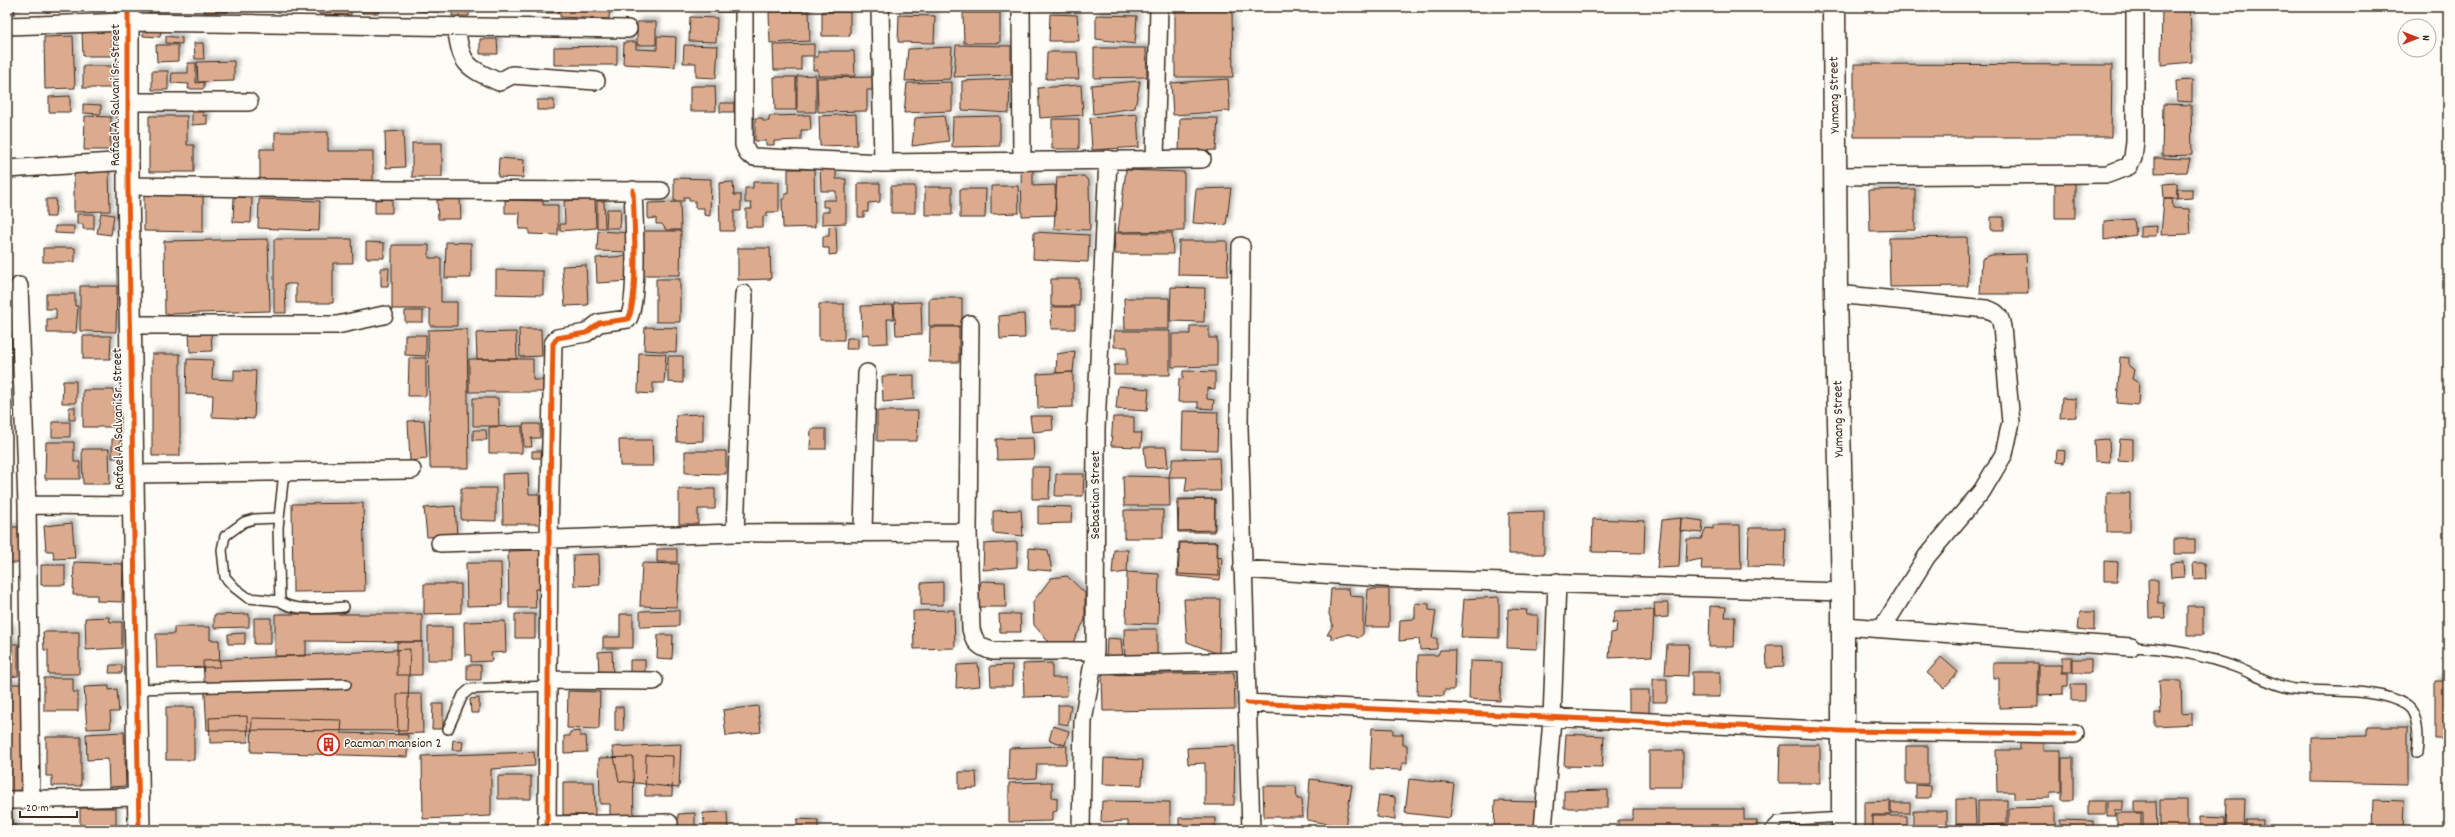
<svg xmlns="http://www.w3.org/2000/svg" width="2455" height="837" font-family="Dekko,sans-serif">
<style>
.building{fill:#dcab8e;stroke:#3b2a1e;filter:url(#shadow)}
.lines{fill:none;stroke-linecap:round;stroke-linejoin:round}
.service-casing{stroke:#3b2a1e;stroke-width:12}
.minor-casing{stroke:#3b2a1e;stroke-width:20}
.tertiary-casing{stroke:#3b2a1e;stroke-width:24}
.secondary-casing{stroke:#3b2a1e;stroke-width:25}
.service{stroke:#fdfcf7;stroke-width:9}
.minor{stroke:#fdfcf7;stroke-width:17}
.tertiary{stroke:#fdfcf7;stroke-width:21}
.secondary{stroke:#fdfcf7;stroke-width:22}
.cycleway-casing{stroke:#fdfcf7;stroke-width:8}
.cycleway{stroke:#e8590c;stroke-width:5}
.labels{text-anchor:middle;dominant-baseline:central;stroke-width:3;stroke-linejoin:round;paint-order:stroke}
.street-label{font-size:14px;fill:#3b2a1e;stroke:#fdfcf7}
.poi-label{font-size:14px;fill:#3b2a1e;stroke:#fdfcf7;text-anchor:start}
</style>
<defs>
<filter id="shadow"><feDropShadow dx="3.5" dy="-3.5" stdDeviation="2" flood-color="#0004"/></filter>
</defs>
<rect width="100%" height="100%" fill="#fdfcf7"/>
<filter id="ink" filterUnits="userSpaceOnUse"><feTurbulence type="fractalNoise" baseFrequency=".025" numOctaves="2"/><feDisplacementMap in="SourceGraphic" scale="8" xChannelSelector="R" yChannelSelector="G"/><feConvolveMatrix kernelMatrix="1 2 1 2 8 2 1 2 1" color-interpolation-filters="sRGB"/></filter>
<g filter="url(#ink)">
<path class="building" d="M7,7h7l1,7h-8z
M46,7h15v4l-15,1z
M80,7h30v4h-30z
M204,7h44h-20v5h-24z
M319,7h32v8l-32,-1z
M362,7h17v6h-17z
M417,7h23l-1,5 -22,-1z
M452,7h17v9h-17z
M502,7h21v3h-20z
M536,7h23v6h-23z
M560,7h50l-1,12 -49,-2z
M717,7h15v5h-15z
M770,7h26v2h-26z
M897,7h59v2z
M963,7h49v4l-49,-1z
M1038,7h42v3h-42z
M1092,7h44v2l-44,-1z
M1189,7h24v3h-24z
M2162,7h28l2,55 -31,3z
M1232,10l1,67h-58v-66z
M809,11l1,30 -40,2 -1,-31z
M822,12h28v24h-28z
M963,13h37v30h-36z
M1050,14l27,1 2,26h-30z
M899,15l36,1 -1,27 -36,-1z
M1096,15l41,1 -2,28 -39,-5z
M690,17l27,1 -1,24 -27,-1z
M637,22h19v23h-19z
M143,28l18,1 -1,8 -17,-1z
M112,31v25h-29l-1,-24z
M73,36l2,52 -30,1 -1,-52z
M166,36l16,2v6l-16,-1z
M657,36l19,1 -1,30 -52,-3 1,-22h12v7l21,1z
M480,39h17l1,15h-18z
M194,43h9l1,16h-9z
M814,44v12h-13v14h-27l-1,-25z
M156,45h22v16l-21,1z
M684,45l34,1 -2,32 -20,-1v-14h-13z
M956,45l55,1v29l-57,2z
M617,46v19h-63v-18z
M952,47l-2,32 -45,2 3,-32z
M1094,48h52l1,29 -53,1z
M818,51h36l1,25h-37v-6h-5v-13h5z
M1047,52h30l2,27h-33z
M234,61v20l-36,1 -1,-20z
M188,63h8v20l8,-1v7h-16l1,-5 -18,-1 1,-10h16z
M1854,64l258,1 -1,72h-257z
M83,66h29v22h-29z
M152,71h16v19h-16z
M816,75v37h-19v-36z
M774,77h22v33h-21z
M874,77v13h-7v21l-49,1 -1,-34z
M1010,79l-1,34 -47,-3v-29z
M1228,79l2,32 -57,4 -2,-32z
M2192,80v22l-15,-1 -1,-20z
M1140,81l-5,27 -42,6 -2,-29z
M952,82v29l-48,2 3,-30z
M1081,85l2,30 -43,3 -2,-30z
M690,86h25l1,25h-26z
M70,96v16h-21v-15z
M537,100h17v10h-17z
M720,103h14v9h-14z
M83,104l18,1v9l-18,-1z
M2163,104l28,1 1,50 -30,1z
M192,112h11v4l4,-1v9l-15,1z
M856,114l1,31 -37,1 -1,-30z
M1137,114l2,33 -47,3 -2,-32z
M810,115l1,15h-10v10l-27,1v4h-8v-4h-11v-23h7l1,3h6v-5z
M85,116l26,1 -1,33h-26z
M149,116h38v29h7v27h-45z
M944,116l5,25 -37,5 3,-28z
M1000,116v30l-48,1 1,-30z
M1180,118h38l-2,32 -37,2z
M1052,119h27v30h-27z
M403,131l2,36 -19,1 -1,-36z
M275,132h53v19h45v33h-113v-35h15z
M412,143h30v34h-30z
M499,158l25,2 -1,18 -25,-1z
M2155,158l35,1 -3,13 -32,1z
M820,166h16v13h10v44l-24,1v-12h7v-5h-6v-7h13v-9h-15z
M788,169h26l1,58 -32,1 -1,-29h3v-5h3z
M109,170l1,41 -36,1v-41z
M1021,170h12v16l22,-1 1,30 -34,1z
M1126,170l58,2v59l-66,1z
M1084,176l5,6 1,48 -36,-1 3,-52z
M674,178l37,1 -1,37 -6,-1v-7h-9v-7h-6v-4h-5v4h-10z
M2055,181h20v37h-20z
M733,182l1,13h7v16h-7v20h-14l-1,-48z
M753,182h26v30h-12v4h-4v11h-17v-18h6l-1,-6h-6v-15h8z
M858,183h22v19l-12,1v9h-4v5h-6z
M2177,183v16h-13l-1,-15z
M891,186h24v27h-24z
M991,186h27l1,27 -28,1z
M925,187h27v28h-27z
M1231,188l-5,37 -33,-2 3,-34z
M960,189h26l-1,29h-25z
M1915,189v41l-45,1 -1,-41z
M2177,189h15v9l-15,1z
M144,195l59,1v36l-59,-1z
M234,197l18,1 -1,25 -18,-1z
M46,199h10l-1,18h-9z
M259,199l61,2 -1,30 -61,-3z
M392,199v14h-17v-13z
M460,199l1,20h-23l-1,-19z
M595,199l1,29 -36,3v-7h5l-1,-23z
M2164,199h8l1,9 16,1 2,25 -30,1z
M505,200l38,1v4h15v30l-29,-1v-5h-10l1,-16h-15z
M597,201h7l1,27h-8z
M680,202l1,28h-15l-4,-6h-6v-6l-8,1v-16z
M607,209h14l-1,19h-14z
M101,213l13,2 -3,20 -14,-2z
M77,214h17v15h-11v-5h-6z
M1991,217h13v13h-13z
M2134,219l2,16 -32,5v-19z
M55,226h19v8l-19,-1z
M836,226l1,28 -8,1v-7h-6v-12h6v-9z
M2157,226l-1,10h-16v-9z
M598,231l33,2 -1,19 -33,-1z
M640,231h41l-1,44h-40z
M1034,232l55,3 -1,27 -55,-3z
M1114,233h58l1,21h-58z
M1967,237l1,49 -78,1 -1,-49z
M268,239l2,72 -105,3 -1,-73z
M274,239h78l1,24h-20v40h-37v-19h-11l1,29h-12z
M1179,241h48l1,35 -50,-1z
M366,242l18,1v15h-18z
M446,242l25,1v35h-26z
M392,245h37v13h12v44h16v24h-27v-17h-38z
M43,248h32v14h-32z
M738,248h32l1,31 -33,1z
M2026,254l2,40h-48l2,-35 9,-4z
M628,256l2,25 -33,2 -1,-25z
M586,265l2,40 -23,1 -3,-40z
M381,268h8l-1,18h-7z
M496,270l47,1v24l-47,-1z
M656,279h24v43h-24z
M1051,279h28v27h-28z
M80,286h37l-1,46 -36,-1z
M1171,287l34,1 -1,34 -34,-1z
M46,294h29v12h3l-2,27h-29v-14h9v-10h-10z
M8,295l1,38h-2v-38z
M929,298h33v28h-33z
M1124,298h45v31h-44z
M921,302l1,32 -26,1 -2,-32z
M819,304h25v36h-25z
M893,305l1,14h-7l1,24 -19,1v-10l-7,1 -1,-29z
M1052,307h23v22h-24z
M405,311h18v11h-18z
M1024,314l1,24 -25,1 -1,-23z
M1190,326h19v12h8v28l-45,1v-33h18z
M645,327l32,1 -1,24 -32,-2z
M930,327h29v35h-30z
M467,329l2,139h-39l-2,-138z
M519,329h22l1,27 -22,1z
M1114,331h56v44h-56v-10h13v-18h-13z
M516,332l1,27h-40l-1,-26z
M189,333h22l1,18 -22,1z
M405,335h21v21l-21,-1z
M83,336h28l-1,23h-27z
M847,338h11v11h-12z
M1075,351l-2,21 -17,1 1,-19z
M639,353l27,1 -2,29h-11v11l-15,-1z
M152,354h28v102h-28z
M668,356h15v27l-15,-1z
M2120,357l9,1v8l5,4 -2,9 7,4 -1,22 -21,-2z
M409,358h17v38h-18z
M187,359l26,1 -1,19 22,1v-10l22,1 -2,48 -42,-2 1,-22 -27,-1z
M469,359h64v21h12v12h-76z
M1183,371l32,1v17l-8,-1v11l7,1 -1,9 -15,-1v-6h-20l1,-23h4z
M1073,372v35l-35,1 -1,-34z
M914,375v24l-31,3 -1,-26z
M63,381h13v22h-14z
M1118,386l31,3 -2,22 -31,-2z
M83,390h31v37h-31z
M473,398h25l1,28h-26z
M2062,398l14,1v18l-16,1z
M69,407h6v13h-6z
M877,411h41l-1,30h-40z
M1183,411l35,1 -1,38 -35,-1z
M703,414v27l-26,1 -1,-27z
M1030,416h22l1,14 -21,2z
M1113,417h21v16h8l-1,14 -30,-1z
M424,420l3,39 -17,2 -2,-40z
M52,422h18v15h-18z
M523,424h17v14h-9l1,9h-8z
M522,426v27h-33v-26z
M811,429h15v20h-16z
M473,430h13l1,10h-14z
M1033,438l1,21 -37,1 -1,-21z
M112,439h11v19h-11z
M2109,439l1,23 -15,-1 -1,-21z
M2120,439l13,1v22l-15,-1z
M619,440h33l1,26h-33z
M46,442h28v20h6v17h-35z
M1144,447h22l2,20 -22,1z
M82,449h27l1,35h-27z
M2057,450l8,1 -1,12 -8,-1z
M532,451h10v7h-10z
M685,451h41v23l-41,-1z
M1219,458l2,33h-36l2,-14h-18l4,-18z
M1032,467h18l-1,32h-17z
M528,473l1,21h10l1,30h-37l-1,-50z
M1056,474h28l-1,22h-28z
M1123,476l46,1 1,29h-46z
M461,488h35v33l-35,-1z
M679,489h36v20h-17v15h-19z
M2107,493h23v39h-23z
M1177,499h38l-1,33h-36z
M1215,499v31l-37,1 1,-31z
M363,503l2,88 -72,1 -1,-88z
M455,506l2,29 -30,2 -3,-29z
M1038,506l34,1 -1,16 -33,1z
M1021,510l2,26 -30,-3v-22z
M1124,510h39v28h-39z
M1544,511v43h-35v-42z
M1681,518l-2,49 -22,1 5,-48z
M1681,518l22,3 -1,12 -22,-2z
M1593,519l52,2 -1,32 -52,-1z
M72,523l3,35 -21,1 -1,-8h-7l-2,-25z
M1713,525h27l1,44h-40l1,-10 -16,3 1,-23h14l5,-11 7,1z
M7,527h11l1,36h-12z
M1749,528h36l-1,39 -36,-1z
M2174,539h21v15h-21z
M1017,542v25l-34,3 1,-26z
M1179,542h39l-1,15 5,1 -2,22 -43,-4z
M1217,542l2,34 -41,-2 2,-31z
M1029,548l19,2 4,21 -24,-2z
M657,549h20v13h-20z
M541,550l1,39h-7l1,19h-27l-1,-57z
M1114,550h14l-1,22 -15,2z
M599,554l1,31 -26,1 -1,-31z
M2104,561l14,1 -1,19h-13z
M74,562l49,2 -1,38 -25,-1v-6h-24z
M2183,562l1,15 -13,1 -1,-15z
M466,563h35l1,42 -35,1z
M642,563l37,1 -2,43 -37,-1z
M2193,563h12l1,16 -12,1z
M41,565h24v20h-24z
M1127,572l32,2 -1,50 -32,-1z
M1067,576l18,17v27l-12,22 -22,3 -17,-20 -1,-23 18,-24z
M2148,580h10v23h6l1,15h-16z
M981,581l24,1 1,25h-30z
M943,582v23h-22v-22z
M424,584h37v29l-37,1z
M1331,589h18l1,7 13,1v37l-5,4 -9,-4 -18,5v-4h-4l6,-10 -4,-11z
M1368,589h21v38h-24z
M1499,597v41l-38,-1 3,-38z
M1184,599h36l-1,55 -32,-12z
M1415,603l14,1v6l7,1 -4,27h5v11l-17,1 -1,-11 -20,2 1,-21 15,-1z
M1654,603h14v14l-13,1z
M1710,606l16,1 -1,10h10l-1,30h-25z
M2187,606h16v29h-16z
M1508,609l19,1 -1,5h12l-1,34 -30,-1z
M679,610v16l-39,1v-16z
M954,610l1,38 -41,1 -1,-38z
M1654,610l-2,46 -43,2 2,-25 5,-1 1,-10 -5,2 3,-13z
M2080,612h14v19l-16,-2z
M249,614v13l-35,1v-13z
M275,614h147v28l-116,-1v15h-31z
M515,614h20v24h-20z
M620,614h13v34h-30v-11h17z
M999,614h21l1,18h-21z
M109,617l1,5h12v26l-36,2 -1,-32z
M254,618h17v26h-17z
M505,621l1,31 -15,1 1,8 -21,1v-7h-6l-1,-33z
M174,627h36v13h9l1,27 -63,1 -1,-34h18z
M428,627h24v33h-24z
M7,628h4v16h7v32l-11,1z
M1124,629h33v31h-32z
M43,632h36v42h-31v-24h-4z
M245,633v11h-17v-10z
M658,635h15l-1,24 -15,-1z
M1107,638l14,1 2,18 -17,1z
M397,642h25v33h-25z
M1667,644h22l-1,32 -23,-1z
M1766,645h17l1,22 -17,1z
M410,649l-3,82 -200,-1 -4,-69z
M1440,650h15l-1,40h-10v6l-27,-1 1,-40h20z
M612,651l1,22 -14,1 -1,-22z
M1941,657l17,15 -14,16 -17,-15z
M2062,657h10v15h-10z
M2073,659h18v14h-18z
M630,660h15v13l-15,-1z
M1470,661l31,1 -1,39 -31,-2z
M1052,663v15h14l1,18 -43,1 -1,-33z
M1993,663h45v44l-39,1v-30h-6z
M978,664l2,22 -24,2 1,-23z
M110,665h12v8h-13z
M467,665h14v15h-14z
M1012,665v21h-21l-1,-20z
M2039,665h22v8h7v13h-5v8l-24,1z
M1692,672h28v25h-28z
M1234,673l1,36 -132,2 -1,-36z
M44,678h29v14h5v19h-34z
M1653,679h14v23h-14z
M2159,681h22l1,33 10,-1v11l-37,2v-13h6z
M2435,681h13v58h-13z
M7,684h14l2,107h-16z
M2071,684h14v17h-14z
M109,686v4l8,-1 2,23h-9l1,16 -24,1 -3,-42z
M1629,690h20v29h-20z
M568,691l32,1 -1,37 -32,-1z
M397,694h25l1,39 -25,1z
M479,698v15h-8l-1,-14z
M433,704h10v25h-11z
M1058,705h13l-3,20 -10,-2z
M758,706l3,26 -35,4 -3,-26z
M166,707h28v53h-28z
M615,707h8l1,24h-9z
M247,716l1,26 -38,1 -1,-25z
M252,718l90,2 -1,13 67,2 -1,22 -156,-5z
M1053,726l16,5 -4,14 -16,-5z
M2367,727h41v57l-97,-2v-45l56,-1z
M1372,728l21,1v5h10v11h4v18h-5v7l-32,-1z
M580,731v5h6l1,16 -23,1v-17h6v-4z
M124,732l2,54 -17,1 -1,-28 -21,1 -1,-26z
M1566,734l38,2 -2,31 -38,-1z
M46,737h35v49h-29v-10h-6z
M453,740l10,1 -1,9h-10z
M2020,742h23v8h18v42h-11v6l-36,1v-7h-17l-1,-42h24z
M681,744l-2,44 -60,-7 -7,-34z
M1780,745h40v38h-41z
M1067,746l-1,18h-29l-1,14 -28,2 1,-32z
M1235,746l-1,59h-29v-42l-17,1 -1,-16z
M1906,746h22v38h-22z
M1649,751h34v36h-34z
M534,752l1,14 -44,3v47l-68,3 -1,-63z
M646,755l27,1 -1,40h-27z
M633,757l1,66h-24v-19h-10l-1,-46z
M1104,758l39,2 -1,25 -39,-1z
M2062,758h11v42h-11z
M959,772h17l1,16 -18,1z
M498,776h33v23h-33z
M1310,779l42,6 -7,42 -38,-7z
M1409,779l45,5 -4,34 -45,-5z
M563,782h31l1,33h-32z
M1052,782v15l5,1v13l-5,1v9l-43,1v-39z
M1916,785l15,1v12h-15z
M1263,786h33l1,13h5l1,18h-39z
M1608,790v18h-44v-17z
M1379,795l16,2v23l-19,-3z
M1956,799h19l1,25h-20z
M2227,799h18l-1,31h-18z
M1978,800h29v24l-29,1z
M2160,800h27v30h-27z
M2374,800l30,1 -1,29h-30z
M1102,801l68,1v28h-42v-9l-27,1z
M1495,801l43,1 -1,28h-43z
M1890,801v14h-18v14h-8v-27z
M2088,801h17v14h-17z
M2107,801h16v9h-8l1,6h-9z
M2134,801h22l1,26h-14v-15h-9z
M1891,803h19v10h-19z
M2055,807v23h-46v-22z
M80,808h36v22h-36z
M1633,809h111v11h13v10h-139v-10h15z
M1913,811h34v19h-34z
M727,812l1,18h-23l-2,-17z
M7,813h5v12h-5z
M695,813v16h-17v-15z
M2117,813h24v17h-24z
M1873,816h34v14h-34z
M2200,817l25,1v12h-25z
M1179,818h36v12h-36z
M797,819l21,1v10h-21z
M2060,820l33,1v9h-33z
M2246,820h17v10h-17z
M7,825h9v5h-9z
M1956,825h21v5h-21z
M2007,825v5h-28v-4z"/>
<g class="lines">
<defs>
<path id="service" d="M284,472l-6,56 2,73c12,11 48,7 64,6
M278,518l-24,1 -10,3 -19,14 -3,14 3,27 10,11 13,10 32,3
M2131,647c37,1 72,8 107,21 17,7 39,19 57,21 33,4 82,-2 111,16 13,8 13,35 11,48
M135,689l211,-5
M448,729l15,-34 7,-6 79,-3
M1769,830l9,-9 65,-4"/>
<path id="minor" d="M744,7v138l4,9 6,3 129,6 319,-4
M880,7l3,156
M1021,7l1,154
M7,26l121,-4 500,7
M456,27c6,38 8,39 43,55l13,-7 84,6
M128,102h121
M1155,159l4,-152
M7,169l121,-8
M1836,176l272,-2 21,-8 4,-8 2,-17v-134
M128,186l259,4 274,1
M1241,246l-2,181 12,403
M19,286l8,219 4,296
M1836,294l150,15c11,3 14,6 16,18l9,95 -7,32 -22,37 -55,65 -44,71
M970,324l-2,208 3,97c3,13 9,19 22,22h102
M129,325h208l47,-10
M132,474l280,-4
M27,505l105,1
M863,532l4,-159
M735,533l9,-239
M440,543l295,-10 233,-1
M1242,569l157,10 444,13
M1843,626l288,21
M1093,665l152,-4
M549,680l105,1
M1247,703l596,28 232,3
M7,800l131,-3
M547,825l122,-2
M547,830l2,-291 4,-195 4,-6 29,-5 13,-10 29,-4c11,-18 6,-103 5,-129
M1081,830l2,-109 12,-70 1,-222 12,-270
M1543,830l9,-111 5,-137"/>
<path id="tertiary" d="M128,7v179l11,644"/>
<path id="secondary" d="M1834,7l2,287 7,298v238"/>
</defs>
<use href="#service" class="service-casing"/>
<use href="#minor" class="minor-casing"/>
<use href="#tertiary" class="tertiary-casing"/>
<use href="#secondary" class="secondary-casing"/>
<use href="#service" class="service"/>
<use href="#minor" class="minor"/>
<use href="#tertiary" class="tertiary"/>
<use href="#secondary" class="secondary"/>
<defs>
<path id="cycleway" d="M128,7v179l11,644
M1247,703l596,28 232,3
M547,830l2,-291 4,-195 4,-6 29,-5 13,-10 29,-4c11,-18 6,-103 5,-129"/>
</defs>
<use href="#cycleway" class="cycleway-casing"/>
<use href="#cycleway" class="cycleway"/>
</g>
</g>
<defs>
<symbol id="building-ring" viewBox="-11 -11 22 22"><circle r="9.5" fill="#fdfcf7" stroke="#c8321e" stroke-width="1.5"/><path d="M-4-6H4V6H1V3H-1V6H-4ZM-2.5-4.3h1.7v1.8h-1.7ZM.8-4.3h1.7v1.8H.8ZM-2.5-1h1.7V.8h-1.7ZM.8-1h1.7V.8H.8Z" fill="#c8321e"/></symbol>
</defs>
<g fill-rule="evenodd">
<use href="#building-ring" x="316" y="732" width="25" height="25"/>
</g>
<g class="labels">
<g class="street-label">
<text transform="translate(116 95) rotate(-90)">Rafael A. Salvani Sr. Street</text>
<text transform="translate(1835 95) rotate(-91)">Yumang Street</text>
<text transform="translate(119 419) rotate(-91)">Rafael A. Salvani Sr. Street</text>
<text transform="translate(1839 419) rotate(-91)">Yumang Street</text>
<text transform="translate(1096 495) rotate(-90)">Sebastian Street</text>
</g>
<g class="poi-label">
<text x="344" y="744">Pacman mansion 2</text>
</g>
</g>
<rect width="2455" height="837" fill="none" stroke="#fdfcf7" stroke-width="24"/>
<rect x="12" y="12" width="2431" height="813" fill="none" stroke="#3b2a1e" stroke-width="1.5" filter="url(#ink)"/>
<g transform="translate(2417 38) rotate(90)"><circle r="19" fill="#fdfcf7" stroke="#afa8a0"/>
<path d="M0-3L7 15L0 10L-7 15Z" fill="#c8321e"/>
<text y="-6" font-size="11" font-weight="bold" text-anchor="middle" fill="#3b2a1e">N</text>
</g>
<path d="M20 811v6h57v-6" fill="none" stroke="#3b2a1e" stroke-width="2"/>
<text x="26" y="811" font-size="12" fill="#3b2a1e" stroke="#fdfcf7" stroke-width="3" paint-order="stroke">20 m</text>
</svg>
